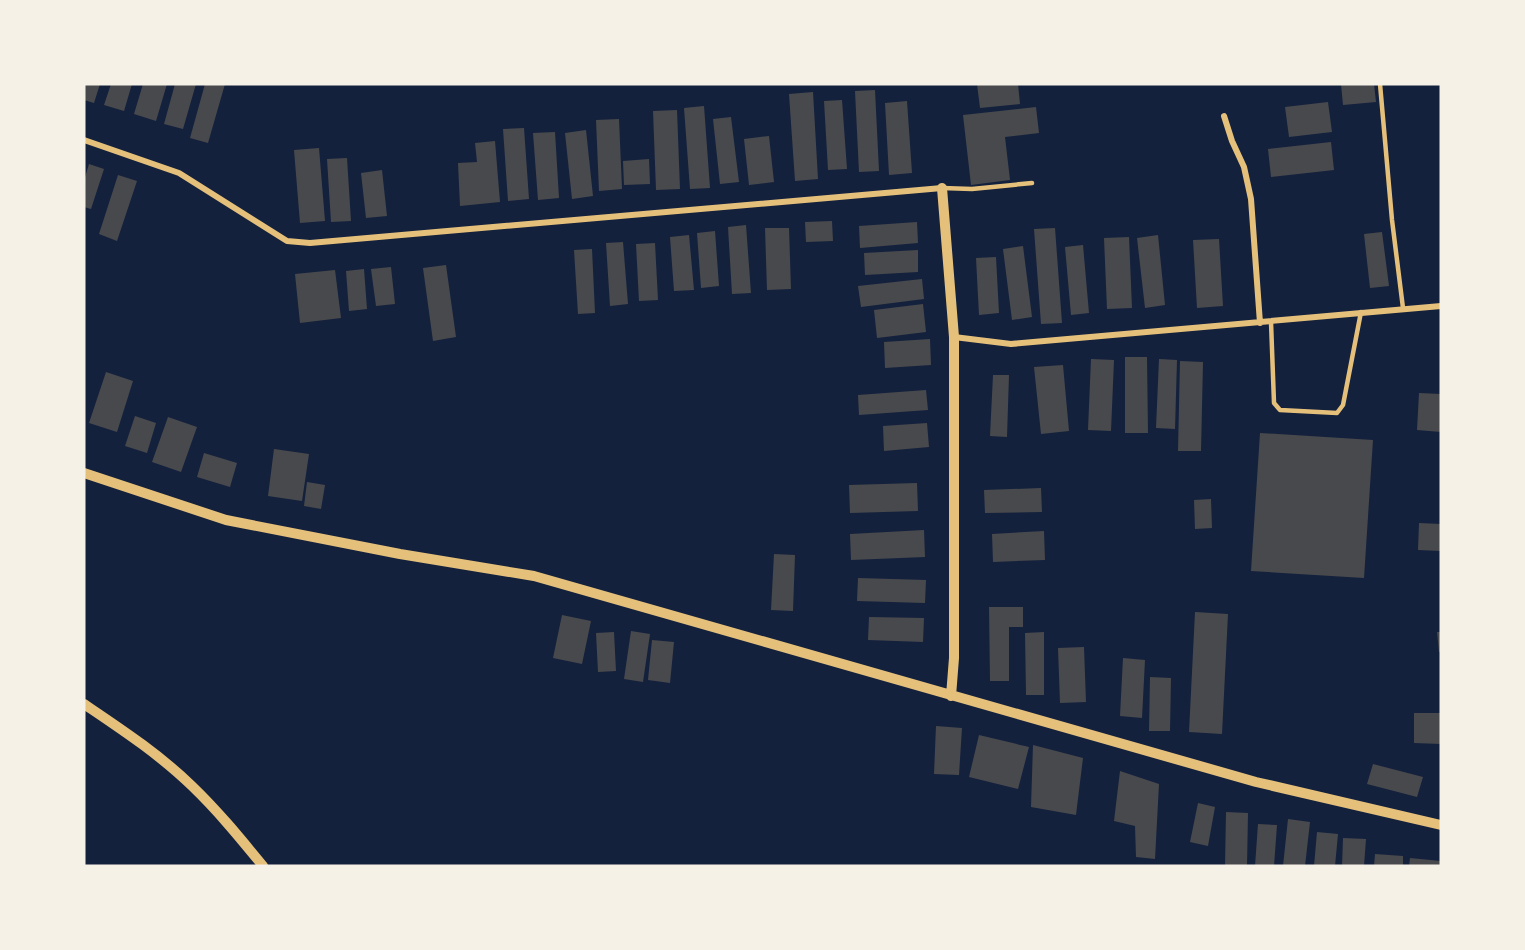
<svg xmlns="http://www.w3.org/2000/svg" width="1525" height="950" font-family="Poppins,sans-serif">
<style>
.building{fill:#48494c}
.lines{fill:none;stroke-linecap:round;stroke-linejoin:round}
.service{stroke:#e5c07b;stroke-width:4.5}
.minor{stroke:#e5c07b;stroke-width:6}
.tertiary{stroke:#e5c07b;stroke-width:10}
</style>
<rect width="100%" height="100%" fill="#14213d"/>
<path class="building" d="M84,84h16l-6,19 -10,-3z
M111,84h21l-8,27 -20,-6z
M143,84h24l-11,37 -22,-7z
M175,84h21l-13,45 -19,-5z
M205,84h20l-17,59 -18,-5z
M977,84h41l2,20 -40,4z
M1341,84h33l2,18 -33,3z
M875,90l4,81 -20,1 -4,-81z
M813,92l5,87 -23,2 -6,-87z
M842,100l5,69 -19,1 -4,-69z
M907,101l5,72 -23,2 -4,-72z
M1328,102l4,30 -43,5 -4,-30z
M704,106l6,82 -20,1 -6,-81z
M1036,107l3,26 -34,4 5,43 -39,5 -8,-70z
M677,110l3,79 -24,1 -3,-79z
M731,117l8,65 -19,2 -7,-65z
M619,119l3,70 -23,2 -3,-71z
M524,128l5,71 -21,2 -5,-72z
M586,130l7,66 -21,3 -7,-66z
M555,132l4,66 -21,2 -5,-67z
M769,136l5,46 -25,3 -5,-46z
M495,141l5,61 -40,4 -2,-43 19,-1 -2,-19z
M1331,142l3,28 -63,7 -3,-28z
M319,148l6,73 -25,2 -6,-73z
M347,158l4,63 -20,1 -4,-63z
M649,159l1,25 -26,1 -1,-24z
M89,164l15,5 -13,40 -7,-2v-26z
M382,170l5,46 -21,2 -5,-45z
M118,175l19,6 -20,60 -18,-7z
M832,221l1,20 -27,1 -1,-20z
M917,222l1,21 -58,5 -1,-22z
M746,225l5,68 -19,1 -4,-67z
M765,228h24l2,61 -24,1z
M1055,228l7,95 -21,1 -7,-95z
M715,231l4,55 -18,2 -4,-55z
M1382,232l7,54 -19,2 -6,-54z
M689,235l5,55 -20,1 -4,-54z
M1158,235l7,70 -20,3 -8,-70z
M1129,237l3,71 -25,1 -3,-71z
M1219,239l4,67 -26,2 -4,-68z
M623,242l5,62 -18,2 -4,-63z
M655,243l3,57 -19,1 -3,-57z
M1083,245l6,68 -18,2 -6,-68z
M1023,246l9,71 -20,3 -9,-71z
M592,249l3,64 -17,1 -4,-64z
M918,250v22l-53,3 -1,-22z
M996,257l3,56 -20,2 -3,-57z
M446,265l10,72 -23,4 -10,-73z
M391,267l4,37 -19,2 -5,-37z
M364,269l3,40 -18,2 -3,-40z
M335,270l6,48 -41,5 -5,-49z
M922,279l2,20 -63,8 -3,-21z
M923,304l3,28 -49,6 -3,-28z
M930,339l1,26 -46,3 -1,-26z
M1125,357h22l1,76h-23z
M1091,359l23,1 -3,71 -23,-1z
M1159,359l18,1 -2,69 -19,-1z
M1180,361l23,1 -2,89h-23z
M1063,365l6,66 -28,3 -7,-67z
M106,372l27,9 -16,51 -28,-9z
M993,375h16l-2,62 -17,-1z
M926,390l2,20 -69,5 -1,-20z
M1419,393l22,1v38l-24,-2z
M135,416l21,7 -9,30 -22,-7z
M168,417l29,10 -16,45 -29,-10z
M927,423l2,24 -45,4 -1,-25z
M1260,433l113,7 -9,138 -113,-7z
M274,449l35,5 -7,47 -34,-5z
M204,453l33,10 -7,24 -33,-10z
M307,482l18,3 -4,24 -17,-3z
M917,483l1,28 -68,2 -1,-28z
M1041,488l1,24 -57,1 -1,-23z
M1211,499l1,29 -17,1 -1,-29z
M1419,523l22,1v27l-23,-1z
M924,530l1,27 -74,3 -1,-26z
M1044,531l1,29 -52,2 -1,-28z
M774,554l21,1 -2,56 -22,-1z
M858,578l68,2 -1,23 -68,-2z
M989,607h34v20h-14v54h-19z
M1195,612l33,2 -6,120 -33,-2z
M562,615l29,6 -9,43 -29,-6z
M869,617l55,1 -1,24 -55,-2z
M631,631l19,3 -7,48 -19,-3z
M614,632l2,39 -18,1 -2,-39z
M1044,632v63h-18l-1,-62z
M1437,632h4v20h-2z
M652,640l22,2 -4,41 -22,-3z
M1084,647l2,55 -26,1 -2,-55z
M1123,658l22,2 -3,58 -22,-2z
M1150,677l21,1 -1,53h-21z
M1414,713h27v31l-27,-1z
M936,726l26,2 -3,47 -25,-1z
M979,735l50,12 -11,42 -49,-12z
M1033,745l50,13 -7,57 -45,-8z
M1373,764l50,13 -6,20 -50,-13z
M1120,771l39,13 -4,75 -19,-2 -1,-31 -21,-5z
M1198,803l17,4 -7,39 -18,-4z
M1226,812l22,1 -1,53h-22z
M1288,819l22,3 -5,44h-22z
M1258,824l19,1 -3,41h-19z
M1317,832l21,2 -3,32h-21z
M1343,838l23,1 -2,27h-22z
M1375,854l28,2v10h-29z
M1410,858l31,3v5h-32z"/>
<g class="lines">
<path class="service" d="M1380,84l12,136 11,88
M942,188l30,1 60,-6
M1271,322l3,81 6,7 57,3 6,-8 18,-93"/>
<path class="minor" d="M1224,116l8,25 12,26 7,32 9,124
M84,140l95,33 108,68 23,2 632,-55
M954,337l57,7 430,-38"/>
<path class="tertiary" d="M942,188l12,149v321l-3,38
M84,473l142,47 174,34 134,22 722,206 185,43
M84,704c37,25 75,50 108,82 26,25 48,52 71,80"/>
</g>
<rect width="1525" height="950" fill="none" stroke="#f6f1e7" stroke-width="171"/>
</svg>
